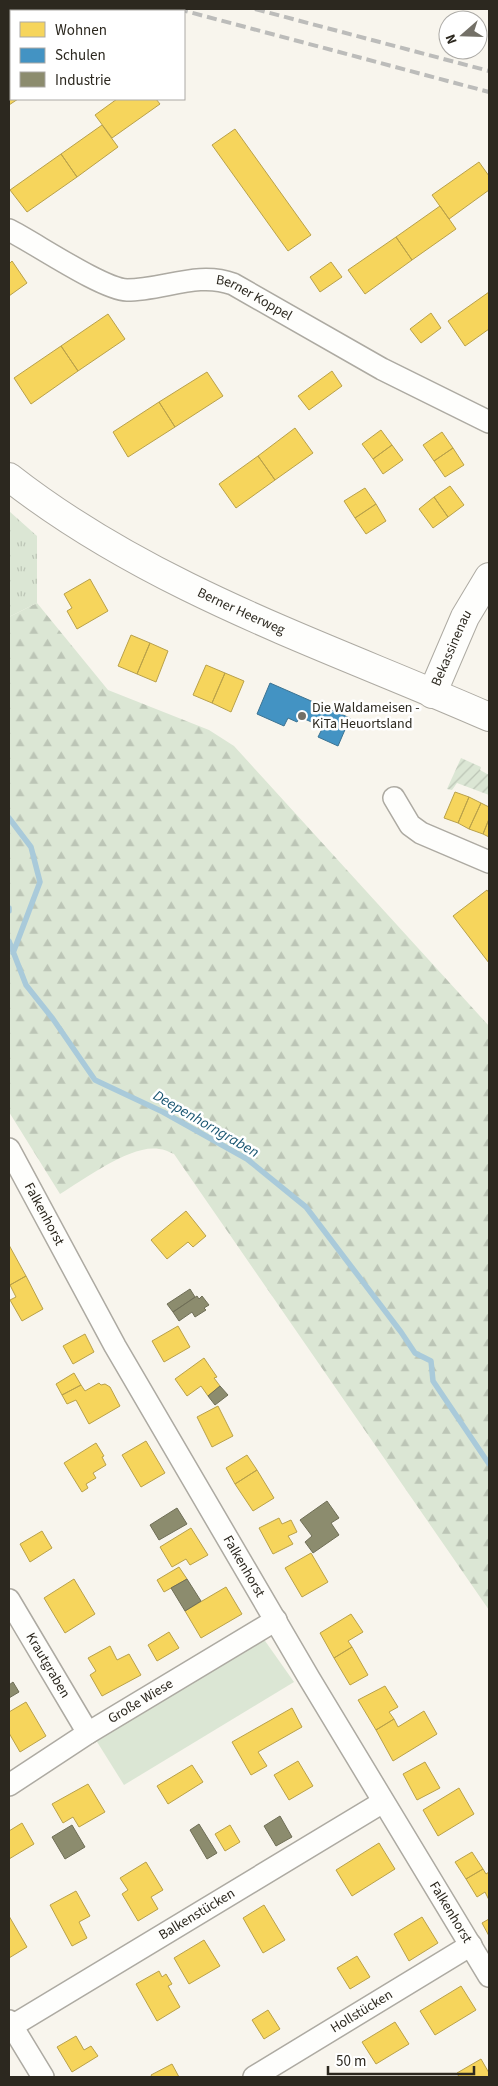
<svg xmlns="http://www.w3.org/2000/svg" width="498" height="2086" font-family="'Source Sans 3',sans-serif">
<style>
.grass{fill:#dbe6d4}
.forest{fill:url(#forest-firs)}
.park{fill:url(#park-tufts)}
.garden{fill:url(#garden-furrows)}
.homes{fill:#f6d55c;stroke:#b9a14a}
.schools{fill:#4393c3;stroke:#3c7392}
.industry{fill:#8c8c6e;stroke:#6f6e56}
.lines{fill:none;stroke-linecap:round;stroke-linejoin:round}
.stream{stroke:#a9cada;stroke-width:5.5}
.minor-casing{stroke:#adaaa2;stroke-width:24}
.tertiary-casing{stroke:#adaaa2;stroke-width:30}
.secondary-casing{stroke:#adaaa2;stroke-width:30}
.minor{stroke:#fefefc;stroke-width:21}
.tertiary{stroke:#fefefc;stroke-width:28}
.secondary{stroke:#fefefc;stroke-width:28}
.rail{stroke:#bcbcba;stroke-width:4;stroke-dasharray:10 5;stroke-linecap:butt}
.poi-dot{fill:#737067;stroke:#fff;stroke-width:2}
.labels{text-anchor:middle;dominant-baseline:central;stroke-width:5;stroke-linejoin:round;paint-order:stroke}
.street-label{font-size:14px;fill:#2c281f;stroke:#fff}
.poi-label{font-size:14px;fill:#2c281f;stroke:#fff;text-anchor:start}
.water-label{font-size:15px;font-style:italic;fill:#175470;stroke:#fff}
</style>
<defs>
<pattern id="forest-firs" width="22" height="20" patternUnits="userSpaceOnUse" patternTransform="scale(1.25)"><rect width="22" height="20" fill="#dbe6d4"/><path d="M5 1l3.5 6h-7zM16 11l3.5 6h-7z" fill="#bcc5b6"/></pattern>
<pattern id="park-tufts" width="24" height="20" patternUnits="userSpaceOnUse" patternTransform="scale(1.25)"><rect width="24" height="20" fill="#dbe6d4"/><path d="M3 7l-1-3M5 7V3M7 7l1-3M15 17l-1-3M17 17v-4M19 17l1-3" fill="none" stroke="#bcc5b6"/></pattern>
<pattern id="garden-furrows" width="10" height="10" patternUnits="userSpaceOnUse" patternTransform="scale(1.25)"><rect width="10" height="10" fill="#dbe6d4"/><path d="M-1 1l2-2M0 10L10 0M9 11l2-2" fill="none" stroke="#bcc5b6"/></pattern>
</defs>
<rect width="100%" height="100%" fill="#f8f5ed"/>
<path class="grass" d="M263,1638l31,44 -170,103 -30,-48z"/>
<path class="forest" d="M37,603l71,87 101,40 25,16 255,280v584l-315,-456c-5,-2 -10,-5 -15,-5 -28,-5 -74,30 -99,45l-51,-82v-495z"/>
<path class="park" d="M9,511l28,25v67l-28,14z"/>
<path class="garden" d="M461,758l20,9 -1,3 9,5v20l-32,-12 -5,7 -5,-1z"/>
<path class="homes" d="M9,75l2,4v20h7l-9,6z
M117,99h39l4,5 -48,34 -17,-23z
M102,125l16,22 -41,30 -16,-23z
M235,129l76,106 -23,16 -76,-106z
M61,154l16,23 -50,35 -17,-22z
M479,162l10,14v14l-40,29 -17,-24z
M440,206l16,23 -44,31 -16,-23z
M396,237l16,23 -47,34 -17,-24z
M12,261l15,22 -18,13v-32z
M331,262l11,15 -22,15 -10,-15z
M489,292v37l-24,17 -17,-25z
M431,313l10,15 -20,15 -11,-14z
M108,314l17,25 -47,32 -17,-25z
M61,346l17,25 -47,33 -17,-26z
M332,371l10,15 -33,24 -11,-14z
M207,372l16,24 -48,31 -16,-25z
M159,402l16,25 -47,30 -15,-25z
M295,428l18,25 -38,27 -17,-24z
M381,430l11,15 -19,14 -11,-15z
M442,432l11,16 -19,13 -11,-16z
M392,445l11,15 -20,14 -10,-15z
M453,448l11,17 -19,12 -11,-16z
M258,456l17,24 -39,28 -17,-24z
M450,486l14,19 -16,12 -14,-20z
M365,488l11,16 -21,14 -11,-17z
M434,497l14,20 -15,11 -14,-19z
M376,504l10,17 -20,13 -11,-16z
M90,579l18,32 -31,18 -10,-18 5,-3 -8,-14z
M131,635l19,8 -13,31 -19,-8z
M150,643l18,8 -12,31 -19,-8z
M206,665l19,8 -13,30 -19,-8z
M225,673l19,8 -13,31 -19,-9z
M455,792l14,5 -11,26 -14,-5z
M469,797l12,6 -12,26 -11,-6z
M481,803l8,4v12l-6,15 -14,-5z
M489,819v18l-6,-3z
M487,890l2,3v70l-36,-47z
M186,1211l20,25 -13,11 -5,-5 -21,17 -16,-19z
M9,1245l17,31 -16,9 -1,-1z
M26,1276l17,33 -21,12 -12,-21 6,-3 -6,-12z
M178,1326l12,21 -26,15 -12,-21z
M85,1334l9,18 -21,12 -10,-18z
M204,1358l13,19 -3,1 6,8 -12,10 -7,-10 -14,10 -12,-17z
M74,1373l7,12 -19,10 -6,-11z
M99,1383l2,2 4,-1 5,3 10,19 -31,18 -13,-24 -9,4 -5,-9 19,-10 4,6z
M218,1406l15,30 -21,11 -15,-30z
M146,1441l19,32 -24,14 -19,-32z
M96,1443l8,13 -2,1 4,8 -13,8 3,5 -10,6 2,4 -6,4 -18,-29z
M247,1455l10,15 -22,14 -9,-16z
M257,1470l17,28 -21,13 -18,-27z
M279,1518l3,6 9,-4 6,12 -9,4 5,8 -20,10 -14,-26z
M191,1528l17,27 -18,10 -4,-6 -14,8 -12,-20z
M42,1531l10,17 -22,14 -10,-18z
M311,1553l17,29 -26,15 -17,-29z
M179,1567l8,12 -23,13 -7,-12z
M74,1579l21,35 -30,19 -21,-35z
M226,1587l16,27 -41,24 -16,-27z
M351,1614l12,18 -15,9 4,6 -18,11 -14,-25z
M169,1632l10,16 -22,13 -9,-16z
M110,1646l7,14 12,-6 12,21 -39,21 -12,-21 6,-4 -8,-13z
M352,1647l16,28 -18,10 -16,-27z
M385,1686l13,21 -9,5 5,7 -18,11 -18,-30z
M26,1702l20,34 -26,16 -11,-19v-21z
M292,1708l10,19 -44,25 9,14 -16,9 -19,-33z
M424,1711l13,23 -44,27 -17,-31 18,-11 4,8z
M298,1761l15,25 -24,14 -15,-25z
M425,1762l15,26 -23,12 -14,-26z
M192,1765l11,17 -35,22 -11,-18z
M88,1784l17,28 -26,15 -6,-10 -10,6 -11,-19z
M459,1788l15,26 -36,22 -15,-26z
M22,1823l12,21 -25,15v-28z
M230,1825l10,17 -15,9 -10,-17z
M379,1843l16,26 -43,27 -16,-26z
M472,1852l11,17 -17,10 -11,-17z
M146,1862l17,28 -12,7 7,12 -20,12 -16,-27 6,-4 -8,-12z
M483,1869l3,5 3,-2v28l-4,-8 -8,5 -11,-18z
M76,1891l14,25 -11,6 8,16 -15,8 -22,-41z
M264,1905l21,35 -22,13 -20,-35z
M9,1916l18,31 -18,11z
M422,1917l16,26 -29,18 -15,-27z
M489,1919v17l-7,-13z
M204,1940l16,26 -31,18 -15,-26z
M357,1956l13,21 -20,12 -13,-21z
M159,1971l3,6 4,-3 6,10 -4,2 12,21 -23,14 -21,-37z
M461,1986l15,24 -41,25 -15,-24z
M268,2010l12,19 -16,10 -12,-19z
M395,2022l14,22 -33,20 -14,-22z
M76,2036l8,14 7,-4 7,10 -26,16 -15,-25z
M481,2059l8,14v4h-30l-2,-4z
M172,2064l7,13h-27l-1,-2z"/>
<path class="schools" d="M270,683l80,35 -12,28 -20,-9 5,-10 -23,-10 -3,5 -9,-4 -4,8 -27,-12z"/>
<path class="industry" d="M190,1289l5,8 -22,15 -6,-8z
M197,1296l2,3 3,-3 7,9 -5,3 2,2 -11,7 -3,-5 -13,9 -6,-9z
M220,1386l8,9 -13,10 -7,-9z
M327,1501l12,17 -8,5 8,12 -26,18 -8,-11 7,-6 -12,-16z
M177,1508l10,16 -28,16 -9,-15z
M187,1579l14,22 -16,10 -14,-23z
M13,1682l6,10 -10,6v-13z
M280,1816l12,21 -16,9 -12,-20z
M199,1824l18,29 -10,6 -17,-29z
M72,1825l13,22 -20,12 -13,-22z"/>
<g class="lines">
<path class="stream" d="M9,818l22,29 9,35 -27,71
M9,908v3
M9,941l17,44 27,34 42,61 68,32 84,47 59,48 95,125 14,21 16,8 2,20 56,83"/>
<defs>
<g id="minor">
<path id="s1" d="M9,230c26,13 93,59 118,60 36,0 71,-19 106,-6l149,85 107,53"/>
<path d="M394,798l16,27 11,8 68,29"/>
<path id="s2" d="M9,1149l106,197 194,332 180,298"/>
<path id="s3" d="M9,1600l79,133"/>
<path id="s4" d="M9,1785l79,-52 188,-113"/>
<path d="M9,2021l34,56"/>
<path id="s5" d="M12,2026l371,-224"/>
<path id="s6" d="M254,2077l217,-132"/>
</g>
<g id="tertiary">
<path id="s7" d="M432,694l33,-77 24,-40"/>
</g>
<g id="secondary">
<path id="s8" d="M9,477c143,112 316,168 480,240"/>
</g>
</defs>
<use href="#minor" class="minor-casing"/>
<use href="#tertiary" class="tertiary-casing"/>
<use href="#secondary" class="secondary-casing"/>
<use href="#minor" class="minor"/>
<use href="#tertiary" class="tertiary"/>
<use href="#secondary" class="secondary"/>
<path class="rail" d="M178,9l311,83
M255,9l234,62"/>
</g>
<circle class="poi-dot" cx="302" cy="716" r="5"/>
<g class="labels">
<g class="street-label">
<text stroke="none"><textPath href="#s1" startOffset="265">Berner Koppel</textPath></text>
<text stroke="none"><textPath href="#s8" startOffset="269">Berner Heerweg</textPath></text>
<text stroke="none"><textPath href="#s7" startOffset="50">Bekassinenau</textPath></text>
<text stroke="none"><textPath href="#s2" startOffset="74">Falkenhorst</textPath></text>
<text stroke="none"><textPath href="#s2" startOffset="479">Falkenhorst</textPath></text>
<text stroke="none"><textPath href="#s3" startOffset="76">Krautgraben</textPath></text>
<text stroke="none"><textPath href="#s4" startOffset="156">Große Wiese</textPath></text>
<text stroke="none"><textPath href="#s2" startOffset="882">Falkenhorst</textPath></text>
<text stroke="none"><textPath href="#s5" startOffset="216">Balkenstücken</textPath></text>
<text stroke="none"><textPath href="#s6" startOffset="126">Hollstücken</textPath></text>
</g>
<g class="poi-label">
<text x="312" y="708">Die Waldameisen -<tspan x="312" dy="16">KiTa Heuortsland</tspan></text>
</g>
<g class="water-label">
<text transform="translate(206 1124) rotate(30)">Deepenhorngraben</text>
</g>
</g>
<rect width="498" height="2086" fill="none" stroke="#2c281f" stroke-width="20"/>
<rect x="10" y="10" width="175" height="90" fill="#ffffff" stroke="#aba9a5"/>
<rect x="20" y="22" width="25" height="15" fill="#f6d55c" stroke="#aba9a5"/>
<text x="55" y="35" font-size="15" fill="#2c281f">Wohnen</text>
<rect x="20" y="48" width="25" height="15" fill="#4393c3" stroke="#aba9a5"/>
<text x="55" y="60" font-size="15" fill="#2c281f">Schulen</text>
<rect x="20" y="72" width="25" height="15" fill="#8c8c6e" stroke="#aba9a5"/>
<text x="55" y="85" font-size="15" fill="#2c281f">Industrie</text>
<g transform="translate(463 35) rotate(250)"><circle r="24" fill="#ffffff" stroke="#aba9a5"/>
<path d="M0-4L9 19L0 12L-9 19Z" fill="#737067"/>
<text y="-8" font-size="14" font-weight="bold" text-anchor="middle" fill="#2c281f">N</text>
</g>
<path d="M328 2066v8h146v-8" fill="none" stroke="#2c281f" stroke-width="2.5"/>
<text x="336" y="2066" font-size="15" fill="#2c281f" stroke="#ffffff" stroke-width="4" paint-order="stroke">50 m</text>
</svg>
